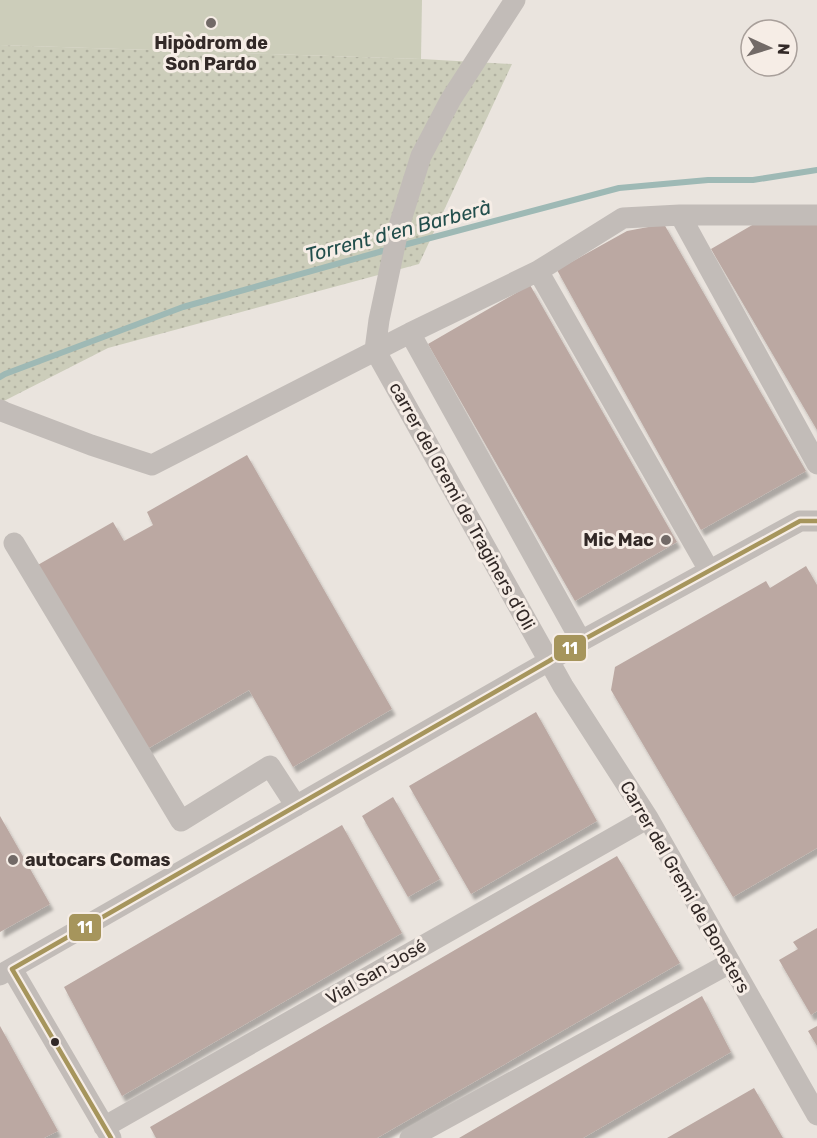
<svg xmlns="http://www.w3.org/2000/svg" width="817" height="1138" font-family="Rubik,sans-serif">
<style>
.grass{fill:url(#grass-dots)}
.pitch{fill:#cccdba}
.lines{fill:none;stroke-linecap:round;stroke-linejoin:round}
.stream{stroke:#9eb9b5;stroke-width:6}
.building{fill:#bba8a2;filter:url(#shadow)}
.minor{stroke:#c2bcb8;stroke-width:21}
.bus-1-casing{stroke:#f6ede6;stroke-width:9}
.bus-1{stroke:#a6955c;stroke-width:4.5}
.poi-dot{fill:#726a67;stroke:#f6ede6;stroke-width:2}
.bus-dot{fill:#322927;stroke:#f6ede6;stroke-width:2}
.labels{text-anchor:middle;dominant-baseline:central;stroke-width:6;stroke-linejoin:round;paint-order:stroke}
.poi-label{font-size:18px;font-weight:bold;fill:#322927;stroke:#f6ede6}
.street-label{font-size:18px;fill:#322927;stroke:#f6ede6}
.water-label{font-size:20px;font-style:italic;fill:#224e4c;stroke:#f6ede6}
.line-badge{stroke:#f6ede6;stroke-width:2}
.badge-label{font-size:16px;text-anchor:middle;font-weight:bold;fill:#fff}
</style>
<defs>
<pattern id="grass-dots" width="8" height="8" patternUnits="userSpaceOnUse" patternTransform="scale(1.5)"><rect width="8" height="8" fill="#cccdba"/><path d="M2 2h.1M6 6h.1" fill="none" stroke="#b0b0a0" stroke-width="1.8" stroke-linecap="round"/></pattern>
<filter id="shadow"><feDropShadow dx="3.5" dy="6" stdDeviation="1.5" flood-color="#0004"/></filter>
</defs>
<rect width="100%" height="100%" fill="#eae4de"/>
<path class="grass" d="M0,45l421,14 91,5 -93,200 -311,84 -108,55z"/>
<path class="pitch" d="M0,0h422l-1,59 -421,-14z"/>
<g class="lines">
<path class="stream" d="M400,246l219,-58 89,-8h45l64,-10
M0,377l5,-3 178,-67 207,-58"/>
</g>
<path class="building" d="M766,217l51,7v206l-106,-181z
M664,224l142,247 -105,59 -144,-260 70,-39z
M530,285l147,257 -102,59 -147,-257z
M247,455l145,254 -99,58 -44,-77 -107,62 -106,-186 77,-44 11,19 29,-16 -6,-13z
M806,566l11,19v263l-84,49 -122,-207 4,-23 151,-86 4,7z
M536,712l61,109 -126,73 -62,-108z
M393,797l47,82 -32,18 -46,-81z
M0,816l50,88 -50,28z
M342,825l60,108 -280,163 -58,-109z
M617,856l63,107 -303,175h-221l-6,-11z
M817,928v83l-6,4 -32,-55 19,-11 -5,-7z
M702,996l29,56 -148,86h-124z
M0,1026l58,105 -14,7h-44z
M817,1026v20l-9,-15z
M754,1088l29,50h-116z"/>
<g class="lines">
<path class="minor" d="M680,215l137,249
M538,271l171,299
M410,333l128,-62 85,-53 57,-3h137
M375,350l188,336 85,132 169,297
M375,350l4,-30 20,-94 22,-70 30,-57 64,-99
M0,410l4,2 87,33 61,20 258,-132 171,308
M14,543l167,278 89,-55 26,40
M12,969l99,169
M0,975l549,-314 32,-20 219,-120h17
M104,1127l544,-309
M410,1138l320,-175"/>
<defs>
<path id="bus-1" d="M111,1138l-99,-169 537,-308 32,-20 219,-120h17"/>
</defs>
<use href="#bus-1" class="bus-1-casing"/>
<use href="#bus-1" class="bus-1"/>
</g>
<g class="poi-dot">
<circle cx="211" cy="23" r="6"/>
<circle cx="666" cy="540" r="6"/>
<circle cx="13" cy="860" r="6"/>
</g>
<circle class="bus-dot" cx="55" cy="1042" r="5"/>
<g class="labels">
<g class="poi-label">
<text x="211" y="43">Hipòdrom de<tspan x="211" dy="21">Son Pardo</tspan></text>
<text x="654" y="540" text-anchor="end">Mic Mac</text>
<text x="25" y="860" text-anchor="start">autocars Comas</text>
</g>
<g class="street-label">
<text transform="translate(462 506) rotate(61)">carrer del Gremi de Traginers d'Oli</text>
<text transform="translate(685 887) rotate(60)">Carrer del Gremi de Boneters</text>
<text transform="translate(376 972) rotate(-30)">Vial San José</text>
</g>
<g class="water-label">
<text transform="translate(398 231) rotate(-15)">Torrent d'en Barberà</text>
</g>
</g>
<g class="line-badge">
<rect x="553" y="634" width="34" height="28" rx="6" fill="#a6955c"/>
<rect x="68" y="913" width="34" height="29" rx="6" fill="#a6955c"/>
</g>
<g class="badge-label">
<text x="570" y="654">11</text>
<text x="85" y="933">11</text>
</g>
<g transform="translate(769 48) rotate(94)"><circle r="28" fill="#f6ede6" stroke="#a89f9a" stroke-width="1.5"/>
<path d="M0-4.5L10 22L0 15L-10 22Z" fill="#726a67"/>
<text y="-9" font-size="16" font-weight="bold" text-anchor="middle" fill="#322927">N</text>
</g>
</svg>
